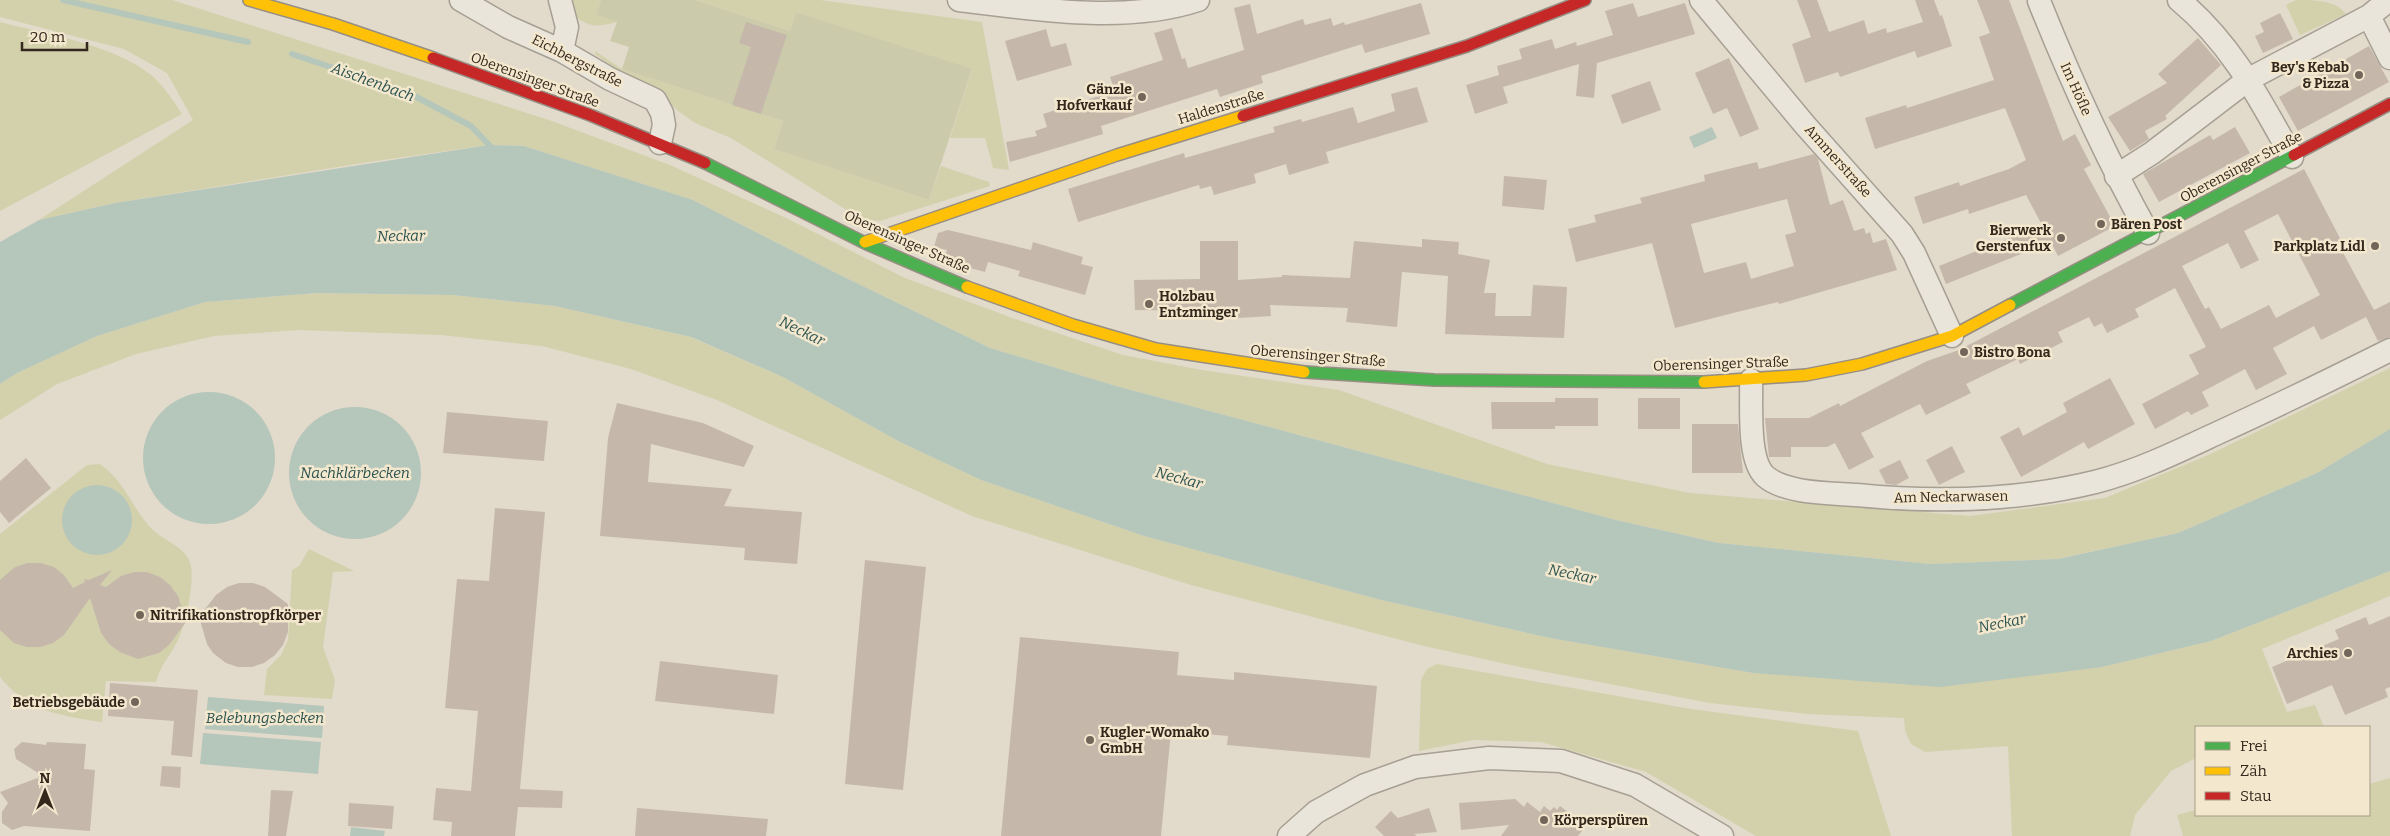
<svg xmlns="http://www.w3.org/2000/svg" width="2390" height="836" font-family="Bitter,serif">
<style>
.green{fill:#d2d1ac}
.cemetery{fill:#cbcbac}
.water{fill:#b5c6bb}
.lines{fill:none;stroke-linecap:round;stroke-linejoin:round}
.stream{stroke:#b5c6bb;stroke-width:6}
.building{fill:#c5b8ab;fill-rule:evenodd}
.street-casing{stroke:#a69f93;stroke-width:25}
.fast-casing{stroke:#968e83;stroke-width:14}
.slow-casing{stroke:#968e83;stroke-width:14}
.jam-casing{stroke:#968e83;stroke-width:14}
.street{stroke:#eae5db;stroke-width:22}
.fast{stroke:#4caf50;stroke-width:11}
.slow{stroke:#ffc107;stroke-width:11}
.jam{stroke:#c62828;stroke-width:11}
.poi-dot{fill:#716659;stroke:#f3e8ce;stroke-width:2}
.labels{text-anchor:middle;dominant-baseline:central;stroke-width:5;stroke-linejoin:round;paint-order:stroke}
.street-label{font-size:14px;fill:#34271c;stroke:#f3e8ce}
.poi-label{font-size:14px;font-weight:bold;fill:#34271c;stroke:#f3e8ce;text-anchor:end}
.water-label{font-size:15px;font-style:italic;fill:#2c5350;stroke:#f3e8ce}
</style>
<rect width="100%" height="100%" fill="#e2daca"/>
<path class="green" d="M0,0h172l377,120 121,45 116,53 119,60 110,41 108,36 79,15 137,20 208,74 143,29 280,23 135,-18 101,-42 184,-88v61l-73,44 -139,60 -121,26 -127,5 -211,-21 -103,-23 -500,-134 -126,-38 -152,-74 -145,-74 -169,-54 -35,-1 -120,17 -254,41 -76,17 154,-100 -26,-47 -43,-24 -124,-32z
M573,0h28l-5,15 21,7c-19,5 -26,6 -41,-5z
M695,0h125l162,22 27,148 -16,-2 -8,-30h-35l22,-68 -176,-58 -6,19z
M2296,0c19,0 40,0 50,14l-46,21 -14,-30z
M0,22c46,12 114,23 151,53 13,11 22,25 31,39l-182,97z
M595,51l27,18 161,52 -9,28 155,51 12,-34 48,16 1,4 -110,35 -19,-2 -130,-81 -36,-15 -18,-13 -24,-23 -39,-19 -19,-14z
M317,293l136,2 102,11 135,31 93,40 117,65 81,38 163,56 237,64 169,38 203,35 349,-6 109,-26 179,-70v25l-128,53 25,63 28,-7 9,22h-128v31l-25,13 -36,44 -5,21h-118l-4,-90 -83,6 -14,-8 -6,-13 -1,-13 -96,-4 -98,-11 -190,-36 -96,-21 -233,-61 -219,-69 -255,-116 -86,-31 -89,-23 -101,-11 -142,-5 -85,6 -78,18 -79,30 -57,36v-36l17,-11 80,-37 108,-34z
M100,464c25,18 30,40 49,62 11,13 33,19 40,34 8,14 -4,68 -12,82 -8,16 -16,22 -21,40l-50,-1 -4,41c-41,-6 -75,-11 -102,-45v-143l87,-69z
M309,549l45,22 -21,1 -10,75 12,33 -3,19 -68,-4 3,-26 14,-14 7,-15 4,-70 7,-4z
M1437,664l254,45 167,22 33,105h-135l-110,-64 -105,-30 -68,-2 -54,11 2,-71 6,-11z
M2390,778v58h-207l-6,-21 19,-5v5h173v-31z"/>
<path class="cemetery" d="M601,0h94l95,31 6,-19 176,57 -43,131 -155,-51 9,-28 -161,-52 7,-22 -19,-6 7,-19 -21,-7z"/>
<path class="water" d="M1712,127l5,11 -23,10 -5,-11z
M489,145l35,1 169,54 145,74 152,74 126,38 500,134 103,23 211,21 128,-5 120,-26 139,-60 73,-44v142l-179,70 -109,26 -162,20 -187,-14 -203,-35 -169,-38 -237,-64 -163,-56 -81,-38 -117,-65 -92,-40 -136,-31 -102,-11 -136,-2 -112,9 -108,34 -80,37 -17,11v-142l39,-22 76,-17z
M143 458a66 66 0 1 1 132 0a66 66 0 1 1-132 0Z
M289 473a66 66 0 1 1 132 0a66 66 0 1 1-132 0Z
M62 520a35 35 0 1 1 70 0a35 35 0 1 1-70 0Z
M208,697l116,9 -2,32 -117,-9z
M203,733l118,9 -3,32 -118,-10z
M351,827l34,4 -1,5h-34z"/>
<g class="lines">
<path class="stream" d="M63,0l185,42
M292,54l119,40 60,32 24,25"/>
</g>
<path class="building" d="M1797,0h20l12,32 35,-12 4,14 18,-6 1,5 36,-11 -8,-22h19l6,16 2,-1 10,31 -35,12 -2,-7 -75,26 -2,-5 -33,11 -13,-39 19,-7z
M1977,0h32l54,141 12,-7 16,31 -7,4 31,57 -57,30 -7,-14 -105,42 -7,-18 103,-41 -16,-30 -57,19 -1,-5 -45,15 -9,-27 45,-15 1,4 19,-7 30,-10 17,-9 -21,-52 -130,41 -10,-31 41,-13 1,3 87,-28 -15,-43 11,-4z
M1421,3l9,31 -65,19 -3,-9 -101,32 2,7 -43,14 -3,-8 -116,37 2,8 -93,28 -4,-20 31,-6 -2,-5 12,-4 -4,-13 72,-23 -5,-14 53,-17 -9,-27 18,-5 10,31 3,-1 3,10 56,-18 -10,-42 16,-4 7,30 46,-15 2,6 26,-7 2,8 11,-4 1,3z
M1633,3l5,14 47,-14 10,31 -98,29 -3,35 -18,-2 3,-32 -76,23 5,16 -33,11 -9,-29 33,-10 -2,-9 25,-7 -3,-10 33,-10 3,10 21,-7 1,4 36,-11 -8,-24z
M2280,13l13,26 -30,14 -8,-17 9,-4 -4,-9z
M746,22l41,13 -26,79 -29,-9 19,-58 -12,-4z
M1046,29l5,18 15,-4 6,22 -55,16 -12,-40z
M2198,38l23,27 -56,51 2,3 -22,12 4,8 -19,12 -22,-34 59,-34 -9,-9z
M2369,46l20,36 -91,49 -19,-34z
M1729,58l30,71 -19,8 -13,-29 -14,6 -18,-41z
M1650,81l11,29 -39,14 -11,-29z
M1417,87l11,35 -102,30 3,11 -40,12 -3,-11 -32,10 2,9 -42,12 -3,-9 -11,3 -1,-4 -121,37 -10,-33 116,-36 1,5 90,-26 -2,-5 28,-8 1,3 51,-15 5,16 37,-12 -4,-17z
M2235,127l15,26 -91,49 -16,-28 67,-39 3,5z
M1814,154l4,5 12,46 13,-5 11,31 10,-3 2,6 4,-2 3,11 13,-4 11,31 -118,34 -1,-2 -49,12 -54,14 -23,-85 -76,19 -8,-33 28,-7 -2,-7 48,-12 -2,-5 65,-17 -1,-6 53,-13 2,7zM1787,199l9,33 -11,3 9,31 -43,13 -5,-17 -42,11 -13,-49z
M2304,169l41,79 -4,1 33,61 16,-8v35l-12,4 -12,-24 -45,23 -7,-14 -41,22 14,26 -31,16 -11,-21 -43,23 7,14 -18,9 -3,-4 -33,18 -13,-25 57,-30 -10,-19 17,-8 -31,-59 -40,21 4,8 -32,16 -5,-10 -8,4 -5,-10 -31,15 5,10 -43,22 -2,-5 -52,25 5,9 -45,22 -6,-11 -59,29 13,24 -25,13 -14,-27 -8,4h-36v10h-22l-4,-39h44l30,-15 1,3 87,-45 32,-11zM2278,214l42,81 -44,23 -7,-13 -48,24 -12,-22 -4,2 -23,-43 46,-23 13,26 18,-9 -15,-29z
M1504,176l43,4 -3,30 -42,-4z
M948,230l83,20 2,-8 50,15 -2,7 12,3 -8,28 -67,-19 2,-5 -32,-9 -3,10 -41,-11 3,-11 -13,-3 4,-14z
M1422,239l37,3 -1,12 32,6 -6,33h12l-1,23h36l2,-31 34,2 -3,51 -119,-4 3,-58 -46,-4 -5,55 -51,-5 2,-14 -78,-3 1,11 -49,3 -1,-8 -86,-1 -1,-30 66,-1v-38h38v39l44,-3v-2l68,3 4,-37 68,6z
M2110,378l25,46 -47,25 -4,-7 -63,35 -21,-40 19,-10 4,9 44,-24 -4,-9z
M1555,398h43v28h-43v3h-63l-1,-27h64z
M1638,398h42v31h-42z
M617,403l86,20 51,23 -10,21 -93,-23 -3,38 84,7 -8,17 78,6 -5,52 -53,-4 1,-12 -145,-12 8,-98z
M447,412l101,9 -4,40 -101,-8z
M1692,424h46l5,49h-51z
M1952,446l13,26 -26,13 -13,-25z
M26,458l25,30 -42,35 -9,-11v-31z
M1900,460l9,18 -13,7 -10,-1 -7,-14z
M495,508l50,4 -25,277 43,2 -1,17 -44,-1 -3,29h-64l1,-14 -19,-2 3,-32 35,3 7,-80 -33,-3 12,-129 32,2z
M865,560l61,7 -23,223 -58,-6z
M28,563h13l13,4 10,8 9,13 12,-6 -1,-3 5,1 23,-10 -12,15 6,2 15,-11 13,-4h13l13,5 10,8 8,11 8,26 -17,23 -10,8 -21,6 -18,-7 -11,-8 -8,-11 -11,-35 -26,37 -11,8 -13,4h-13l-13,-4 -14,-13v-50l15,-13z
M239,583h14l12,4 23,17v28l-5,13 -8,10 -11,8 -12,4h-14l-12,-4 -13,-10 -6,-9 -8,-27 17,-22 11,-8z
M2390,616v71l-5,2 3,8 -43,18 -13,-30 -45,19 -15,-37 67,-28 -4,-9 31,-13 3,8z
M1020,637l159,15 -2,23 57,5v-8l143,14 -7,72 -143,-13 1,-9 -57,-5 -10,105h-160z
M660,661l118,14 -4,39 -119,-13z
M110,683l88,7 -6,67 -21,-2 3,-34 -66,-5z
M22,742l24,3 1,-3 39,2 -2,25 11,1 -5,61 -66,-5 -12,4 -10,-7v-11l6,-9 -8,-11 43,-16 -27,-17 -2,-10z
M162,766l19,1 -1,21 -20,-2z
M271,790l22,1 -7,45h-18z
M1515,799l9,8 3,-5 13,10 4,-6 6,5 4,-4 3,3 3,-4 26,20 -8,10h-77l8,-11 -48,5 -2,-27z
M349,803l45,3 -2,23 -44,-3z
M637,808l131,11 -2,17h-131z
M1429,808l8,24 -23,2 3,2h-33l-9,-9 16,-16 7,7z"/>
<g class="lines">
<defs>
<path id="street" d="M461,0l47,27 54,24 48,28 45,21 7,13 2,12 -4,18
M560,0l7,27 -5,24
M959,0c74,9 167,24 239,0
M1701,0l104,125 97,109 12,19 38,83
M2179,0c53,44 80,98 113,157
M2039,1c32,80 67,157 109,232
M2369,16l21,42
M2116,176l36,-23 97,-74 120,-63 20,-16
M1751,380c1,25 -4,79 14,96 20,18 66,17 92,19 80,8 160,6 238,-13 44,-11 86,-32 127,-51 57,-26 112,-53 168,-81
M1289,836l27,-24 49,-27 50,-18 74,-9 72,3 74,24 87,51"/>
<path id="fast" d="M705,163l162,81 100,43
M2010,305l284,-150
M1304,372l130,8 270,2"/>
<path id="slow" d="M249,0l84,24 100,34
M865,242l252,-87 126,-39
M967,287l106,38 83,24 148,23
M1704,382l102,-7 56,-11 90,-28 58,-31"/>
<path id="jam" d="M433,58l157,57 115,48
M1243,116l224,-70 118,-46
M2294,155l96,-51"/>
</defs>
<use href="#street" class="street-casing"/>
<use href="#fast" class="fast-casing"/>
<use href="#slow" class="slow-casing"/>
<use href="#jam" class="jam-casing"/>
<use href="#street" class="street"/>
<use href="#fast" class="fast"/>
<use href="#slow" class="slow"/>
<use href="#jam" class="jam"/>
</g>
<g class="poi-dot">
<circle cx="2359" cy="75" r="5"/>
<circle cx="1142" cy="97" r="5"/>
<circle cx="2101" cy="224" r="5"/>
<circle cx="2061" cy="238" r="5"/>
<circle cx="2375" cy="246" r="5"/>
<circle cx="1149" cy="304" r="5"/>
<circle cx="1964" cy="352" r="5"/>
<circle cx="140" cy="615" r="5"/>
<circle cx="2348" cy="653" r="5"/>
<circle cx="135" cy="702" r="5"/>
<circle cx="1090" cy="740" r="5"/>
<circle cx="1544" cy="820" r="5"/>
</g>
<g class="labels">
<g class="street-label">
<text transform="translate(577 61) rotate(27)">Eichbergstraße</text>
<text transform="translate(535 80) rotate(20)">Oberensinger Straße</text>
<text transform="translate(2076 89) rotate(66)">Im Höfle</text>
<text transform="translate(1221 107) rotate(-17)">Haldenstraße</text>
<text transform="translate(1838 161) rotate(48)">Ammerstraße</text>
<text transform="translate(2241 167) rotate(-28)">Oberensinger Straße</text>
<text transform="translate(907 242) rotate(24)">Oberensinger Straße</text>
<text transform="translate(1318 356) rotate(5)">Oberensinger Straße</text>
<text transform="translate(1721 364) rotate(-2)">Oberensinger Straße</text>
<text transform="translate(1951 497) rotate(-1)">Am Neckarwasen</text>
</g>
<g class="poi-label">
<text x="2349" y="67">Bey's Kebab<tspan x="2349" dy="16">&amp; Pizza</tspan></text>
<text x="1132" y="89">Gänzle<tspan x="1132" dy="16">Hofverkauf</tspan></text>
<text x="2111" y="224" text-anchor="start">Bären Post</text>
<text x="2051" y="230">Bierwerk<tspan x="2051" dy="16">Gerstenfux</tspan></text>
<text x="2365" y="246">Parkplatz Lidl</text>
<text x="1159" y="296" text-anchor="start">Holzbau<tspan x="1159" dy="16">Entzminger</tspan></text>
<text x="1974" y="352" text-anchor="start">Bistro Bona</text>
<text x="150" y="615" text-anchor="start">Nitrifikationstropfkörper</text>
<text x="2338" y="653">Archies</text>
<text x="125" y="702">Betriebsgebäude</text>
<text x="1100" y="732" text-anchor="start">Kugler-Womako<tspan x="1100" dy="16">GmbH</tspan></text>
<text x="1554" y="820" text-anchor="start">Körperspüren</text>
</g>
<g class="water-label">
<text transform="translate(373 82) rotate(20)">Aischenbach</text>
<text transform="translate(401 236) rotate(-1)">Neckar</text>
<text transform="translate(802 331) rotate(26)">Neckar</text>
<text x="355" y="473">Nachklärbecken</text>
<text transform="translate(1179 478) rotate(15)">Neckar</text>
<text transform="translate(1572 574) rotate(12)">Neckar</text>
<text transform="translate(2002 623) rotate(-11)">Neckar</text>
<text x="265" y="718">Belebungsbecken</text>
</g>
</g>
<rect x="2195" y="726" width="175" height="90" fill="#f3e8ce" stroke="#a79b87"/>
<rect x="2205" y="742" width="25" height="8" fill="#4caf50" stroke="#a79b87"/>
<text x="2240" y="751" font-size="15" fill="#34271c">Frei</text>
<rect x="2205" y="767" width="25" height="8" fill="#ffc107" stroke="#a79b87"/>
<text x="2240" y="776" font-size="15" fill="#34271c">Zäh</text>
<rect x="2205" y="792" width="25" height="8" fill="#c62828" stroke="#a79b87"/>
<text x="2240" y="801" font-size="15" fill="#34271c">Stau</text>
<g transform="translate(45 791)" stroke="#f3e8ce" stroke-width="4" paint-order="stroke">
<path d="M0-4L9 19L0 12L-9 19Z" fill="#34271c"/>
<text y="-8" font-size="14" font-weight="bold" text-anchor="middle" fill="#34271c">N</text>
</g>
<path d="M22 42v8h65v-8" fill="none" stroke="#34271c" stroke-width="2.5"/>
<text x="30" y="42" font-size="15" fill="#34271c" stroke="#f3e8ce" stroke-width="4" paint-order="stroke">20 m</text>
</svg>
